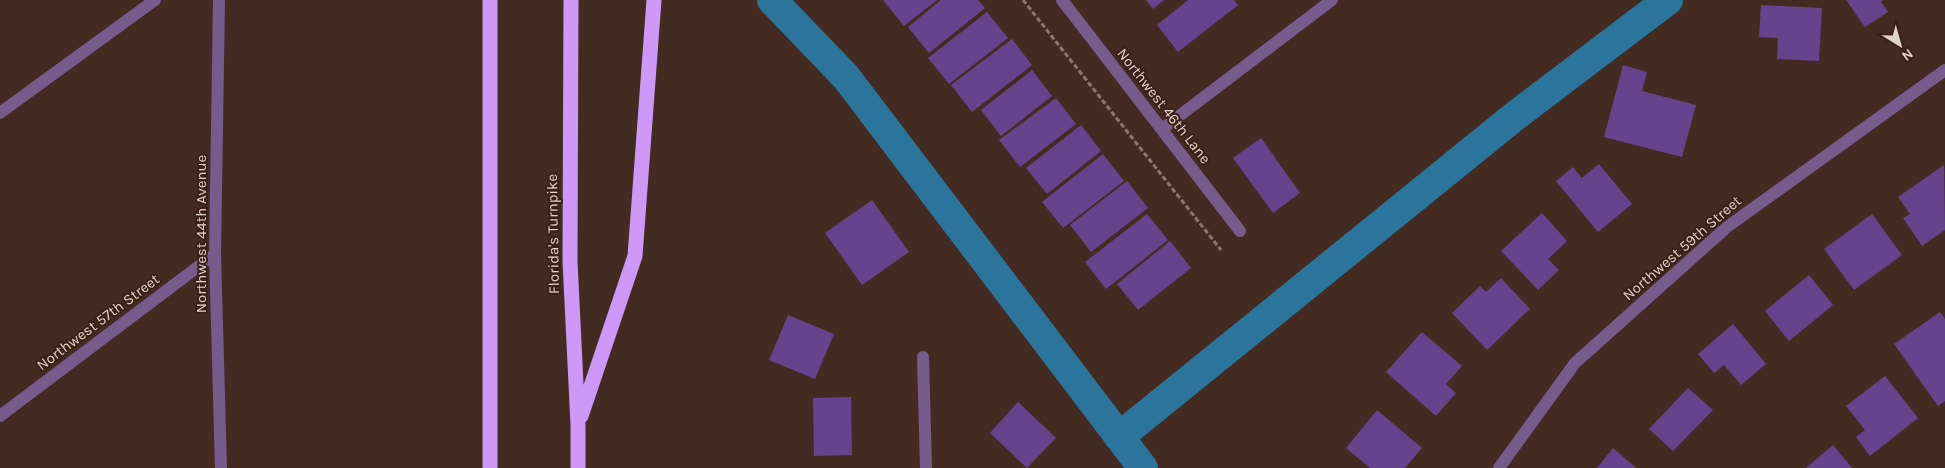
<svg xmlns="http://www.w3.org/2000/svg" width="1945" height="468" font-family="Karla,sans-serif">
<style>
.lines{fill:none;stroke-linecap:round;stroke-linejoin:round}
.canal{stroke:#2b759d;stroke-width:30}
.building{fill:#66448d}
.path{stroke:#8b776f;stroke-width:3;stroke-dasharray:5 2.5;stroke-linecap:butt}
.minor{stroke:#765b8c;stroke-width:12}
.motorway{stroke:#cd98f7;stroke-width:15}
.labels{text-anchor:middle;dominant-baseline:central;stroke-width:4;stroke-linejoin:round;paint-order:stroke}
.street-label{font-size:15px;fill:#e2d2cc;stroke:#392118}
</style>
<rect width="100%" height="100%" fill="#432b22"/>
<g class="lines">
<path class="canal" d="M772,0l74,77 297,391
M1119,437l396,-321 153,-116"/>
</g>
<path class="building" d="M883,0h54l-33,26z
M941,0h37l7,8 -56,45 -21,-26z
M1146,0h18l-11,9z
M1188,0h46l4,5 -60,47 -21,-27z
M1846,0h37l-2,2 7,10 -23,15z
M1761,5l61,3 -3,53 -42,-2 1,-21 -19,-1z
M987,12l21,26 -59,46 -21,-26z
M1012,39l20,26 -60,47 -21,-27z
M1623,65l24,7 -5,19 54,14 -14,52 -78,-20z
M1032,70l20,26 -51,40 -20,-26z
M1056,98l20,26 -56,43 -21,-27z
M1081,125l20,26 -54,43 -21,-26z
M1261,138l39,55 -27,20 -40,-55z
M1103,154l21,27 -61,47 -21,-26z
M1599,164l33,40 -34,28 -42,-51 17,-14 9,11z
M1944,165l1,65 -23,16 -19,-28 7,-4 -12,-17z
M1127,181l21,27 -57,44 -21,-27z
M872,200l37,52 -47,33 -37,-52z
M1542,213l25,28 -19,18 11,11 -21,20 -37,-39z
M1147,214l21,26 -62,49 -21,-27z
M1872,214l30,41 -48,35 -30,-41z
M1170,241l21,27 -53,42 -21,-26z
M1809,275l24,30 -44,36 -24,-30z
M1501,278l29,31 -43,41 -35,-37 28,-27 6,6z
M1940,312l5,7v82l-7,5 -44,-62z
M788,315l46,19 -19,45 -46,-19z
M1733,324l33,40 -25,21 -17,-20 -10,8 -16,-19z
M1422,332l40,34 -16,18 10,9 -20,23 -50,-44z
M1885,376l33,42 -48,38 -14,-19 9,-7 -19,-24z
M1688,388l25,22 -40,41 -24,-22z
M851,397l1,58 -38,1 -1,-58z
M1018,402l38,36 -29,30 -37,-35z
M1377,410l45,38 -17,20h-35l-24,-20z
M1833,445l19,23h-46z
M1613,448l23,20h-39z"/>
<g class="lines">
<path class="path" d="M1023,0l198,250"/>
<path class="minor" d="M219,0l-4,254 6,214
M1062,0l178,231
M0,113l155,-113
M1162,129l170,-129
M923,357l3,111
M0,416l215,-162
M1499,468l76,-105 152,-136 218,-157"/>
<path class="motorway" d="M571,0l-1,261 8,164v43
M581,416l54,-160 19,-256
M490,468v-468"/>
</g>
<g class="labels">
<g class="street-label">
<text transform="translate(1164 106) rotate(52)">Northwest 46th Lane</text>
<text transform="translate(201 234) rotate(-90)">Northwest 44th Avenue</text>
<text transform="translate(553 234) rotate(-91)">Florida's Turnpike</text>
<text transform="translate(1682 248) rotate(-41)">Northwest 59th Street</text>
<text transform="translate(98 322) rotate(-37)">Northwest 57th Street</text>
</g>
</g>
<g transform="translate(1900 45) rotate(143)" stroke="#392118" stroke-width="4" paint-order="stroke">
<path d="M0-4L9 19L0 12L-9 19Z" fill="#e2d2cc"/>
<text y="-8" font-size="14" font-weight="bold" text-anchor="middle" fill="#e2d2cc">N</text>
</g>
</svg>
